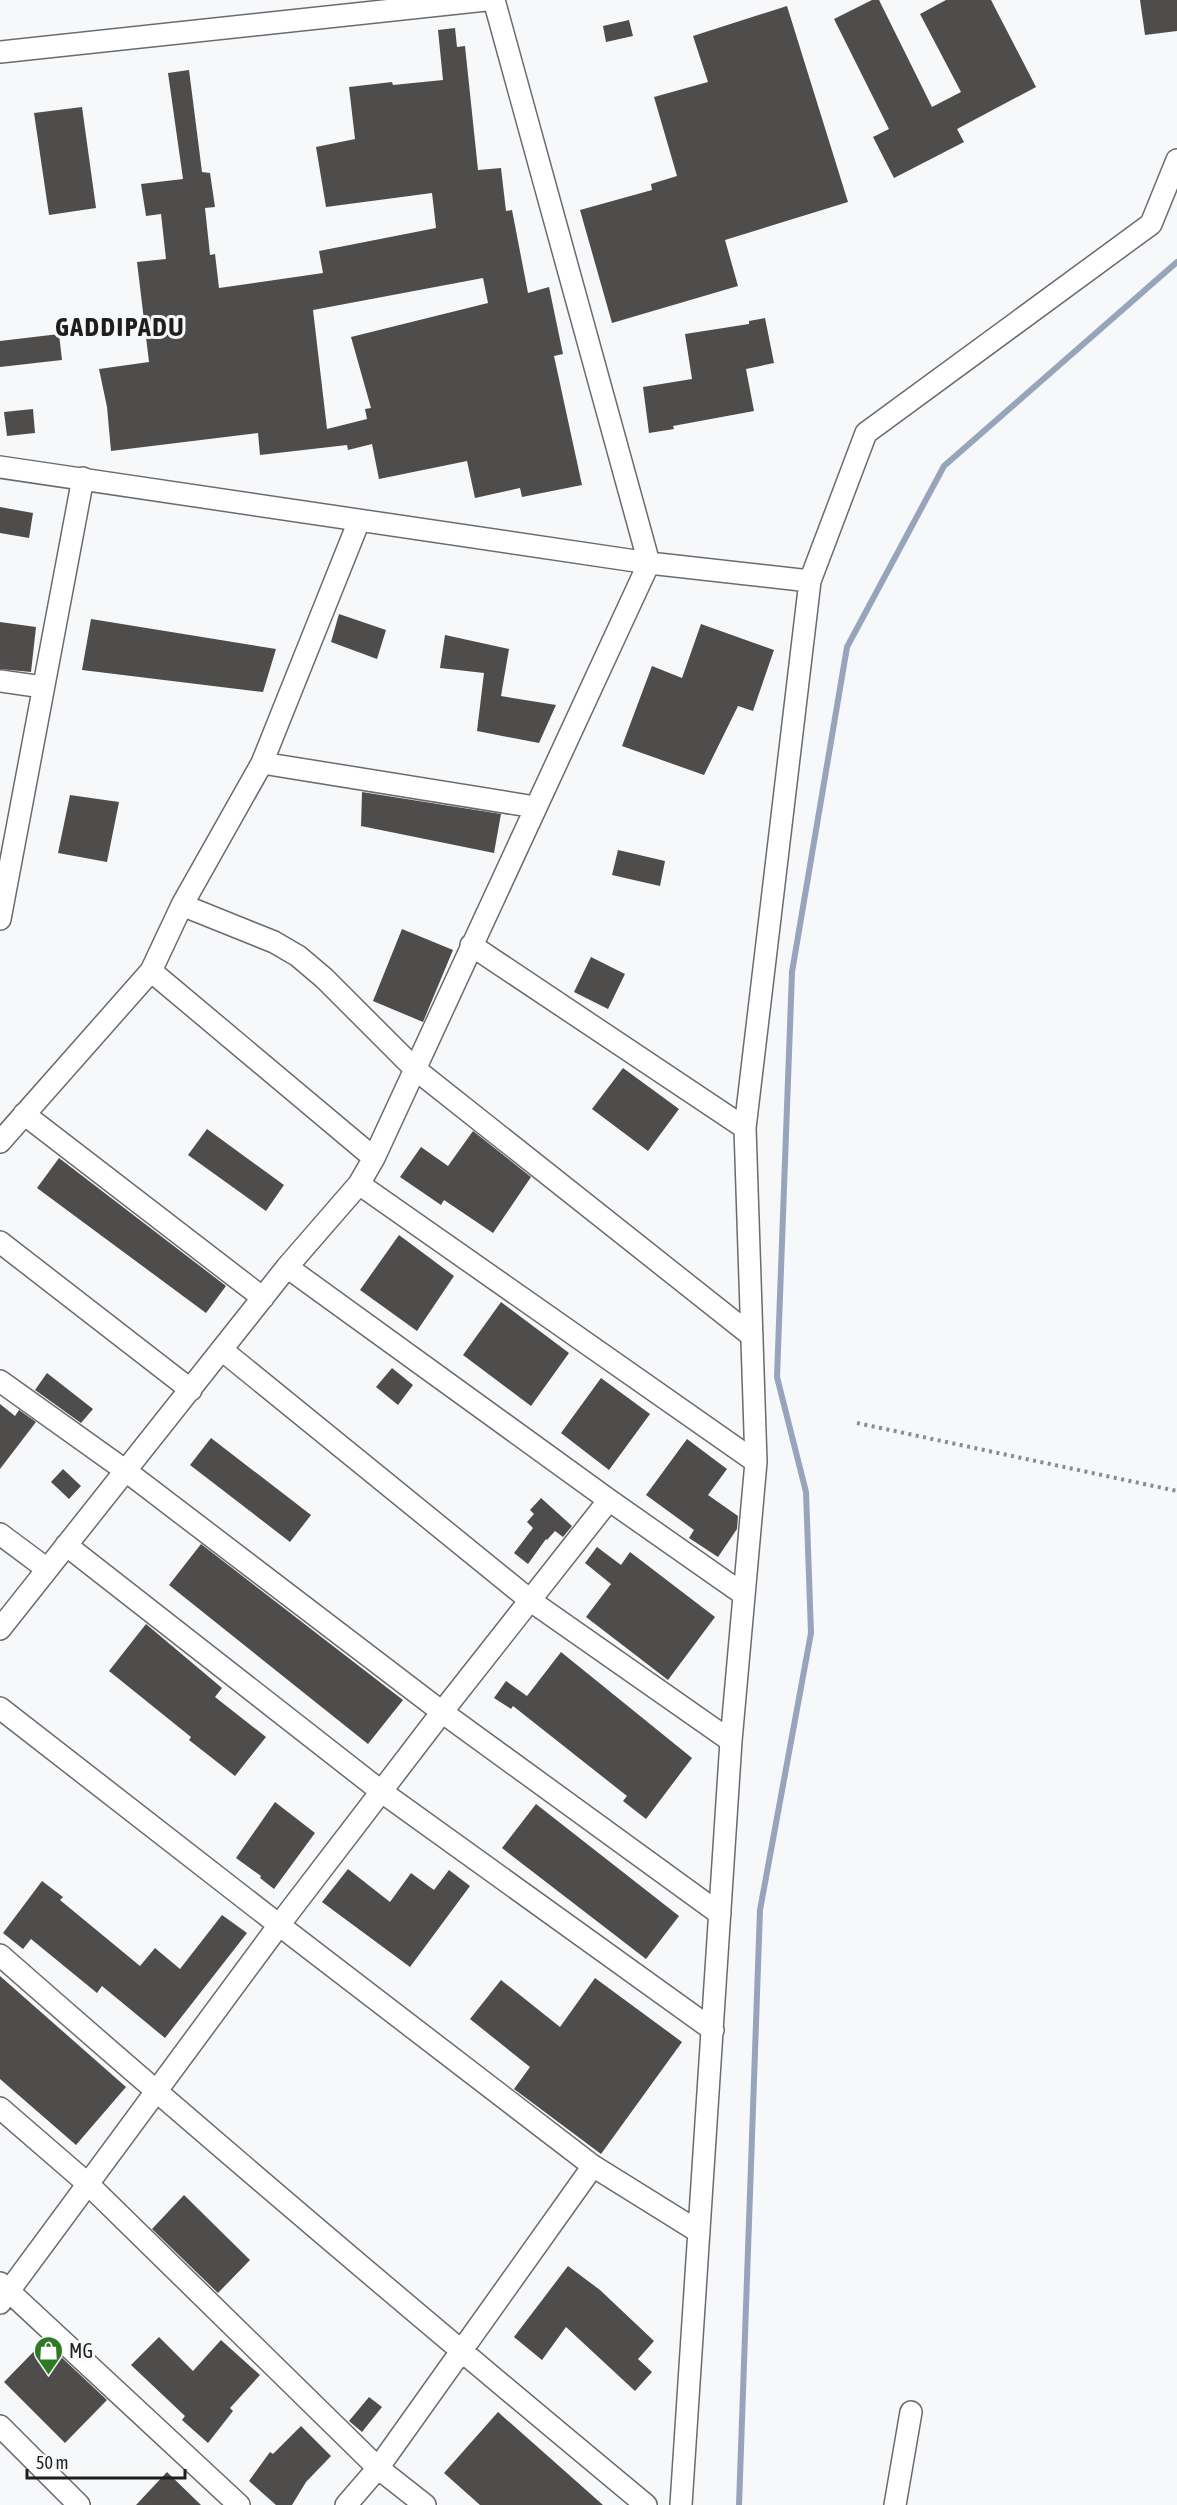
<svg xmlns="http://www.w3.org/2000/svg" width="1177" height="2505" font-family="'Asap Condensed',sans-serif">
<style>
.lines{fill:none;stroke-linecap:round;stroke-linejoin:round}
.stream{stroke:#96a5bb;stroke-width:6}
.building{fill:#4e4d4c;fill-rule:evenodd}
.street-casing{stroke:#6b6b6d;stroke-width:24}
.path{stroke:#8b8b8c;stroke-width:4;stroke-dasharray:3 4.5;stroke-linecap:butt}
.street{stroke:#fff;stroke-width:21}
.labels{text-anchor:middle;dominant-baseline:central;stroke-width:6;stroke-linejoin:round;paint-order:stroke}
.poi-label{font-size:20px;fill:#1e1e1e;stroke:#f7f8f9;text-anchor:start}
.district-label{font-size:26px;font-weight:bold;letter-spacing:1.5px;fill:#1e1e1e;stroke:#f7f8f9}
</style>
<rect width="100%" height="100%" fill="#f7f8f9"/>
<g class="lines">
<path class="stream" d="M739,2505l21,-595 51,-277 -5,-141 -29,-115 15,-405 55,-325 97,-181 233,-204"/>
</g>
<path class="building" d="M872,0h7l53,107 29,-15 -41,-78 26,-14h45l45,87 -79,42 7,13 -70,36 -21,-41 16,-8 -55,-110z
M1140,0h37v31l-32,4z
M787,6l61,196 -123,38 13,46 -126,37 -32,-113 72,-20 -1,-6 26,-8 -23,-79 54,-15 -15,-46z
M629,20l4,16 -27,6 -3,-16z
M455,28l2,19 8,-1 13,124 23,-2 5,43 6,-1 16,83 21,-6 14,67 -9,2 28,129 -60,12 -2,-9 -45,10 -8,-37 -88,18 -7,-35 -24,6 -1,-5 -87,10 -2,-22 -147,18 -4,-44 -8,-38 50,-7 -12,-100 29,-3 -5,-45 -15,2 -5,-32 42,-5 -15,-106 21,-3 13,102 8,1 5,34 -10,1 5,47 5,-1 4,34 104,-15 -4,-22 117,-23 -4,-35 -106,14 -10,-60 39,-8 -6,-52 43,-5 1,3 50,-5 -5,-50zM483,278l5,25 -137,34 20,71 -6,1 2,10 -40,10 -14,-119z
M82,107l14,101 -47,7 -15,-102z
M765,318l9,45 -28,6 8,42 -81,15 1,3 -25,4 -6,-46 49,-8 -7,-45 64,-10v-3z
M59,334l3,26 -62,7v-26z
M33,409l2,24 -28,3 -3,-24z
M0,507l33,6 -4,25 -29,-5z
M339,614l47,16 -9,29 -46,-17z
M91,619l185,30 -13,43 -181,-22z
M0,622l36,5 -5,45 -31,-3z
M701,624l73,26 -21,61 -15,-5 -34,69 -82,-29 30,-80 30,12z
M445,635l64,14 -8,47 55,9 -17,38 -62,-12 7,-58 -44,-5z
M362,792l139,22 -7,39 -133,-27z
M70,795l49,7 -12,60 -49,-9z
M618,850l47,11 -5,25 -48,-11z
M402,929l51,21 -30,72 -50,-21z
M591,957l34,17 -17,35 -34,-17z
M623,1068l56,41 -31,42 -56,-42z
M207,1129l77,56 -18,26 -78,-56z
M473,1131l58,46 -38,56 -49,-33 -3,5 -41,-28 21,-30 27,19z
M59,1158l167,128 -20,27 -169,-125z
M399,1235l55,41 -37,55 -57,-41z
M501,1302l68,51 -38,53 -68,-51z
M392,1368l21,17 -15,20 -22,-18z
M47,1373l46,36 -12,14 -46,-33z
M601,1378l49,36 -41,56 -48,-37z
M0,1404l15,12 4,-6 17,12 -36,47z
M211,1438l100,77 -21,27 -100,-77z
M687,1439l40,30 -19,26 30,21 -1,13 -19,28 -29,-19 5,-8 -48,-35z
M63,1469l18,17 -12,13 -18,-17z
M541,1498l31,28 -9,11 -8,-6 -8,9 -1,-1 -18,25 -14,-11 19,-25 -6,-6 7,-8 -4,-4z
M201,1544l202,156 -35,44 -199,-159z
M597,1547l24,18 9,-13 85,65 -47,63 -82,-63 25,-33 -26,-21z
M146,1624l76,64 -7,9 51,40 -31,39 -46,-36 2,-3 -82,-66z
M561,1652l131,106 -46,61 -23,-18 4,-5 -114,-90 -2,3 -17,-11 12,-17 21,15z
M275,1802l40,31 -41,56 -14,-11 1,-2 -25,-18z
M536,1804l143,112 -33,43 -144,-111z
M348,1869l42,33 21,-29 23,17 15,-20 21,16 -60,81 -88,-65z
M42,1881l21,16 -3,3 80,66 15,-18 25,21 42,-54 25,18 -82,105 -63,-52 -5,7 -66,-54 -8,10 -20,-16z
M0,1976l126,111 -50,58 -76,-66z
M595,1978l87,64 -81,112 -87,-65 16,-22 -60,-48 31,-39 59,47z
M184,2195l66,65 -32,33 -66,-64z
M568,2266l32,24 54,51 -16,18 14,13 -17,19 -69,-64 -24,33 -28,-23z
M159,2337l34,34 28,-31 39,35 -30,33 3,3 -25,32 -26,-23 3,-4 -54,-51z
M44,2341l63,59 -42,43 -61,-61z
M369,2397l13,10 -20,25 -13,-11z
M498,2412l105,93h-123l-36,-32z
M301,2426l30,30 -25,26 -14,23h-16l-27,-24 21,-29 3,2z
M167,2472l34,33h-65z"/>
<g class="lines">
<defs>
<path id="street" d="M0,52l486,-52
M0,467l649,96 161,18
M0,681l43,6
M262,763l273,44
M182,905l92,37 24,14 26,22 91,91 337,267
M0,919l83,-441
M471,945l274,183
M151,971l223,187
M24,1114l239,184
M0,1142l151,-171 31,-66 80,-142 97,-242
M359,1184l397,278
M0,1242l191,148
M287,1267l322,233 134,94
M222,1350l309,251 200,140
M0,1381l126,90 316,241 278,202
M609,1500l-167,212 -163,213 314,241 106,66
M0,1534l47,35
M66,1545l316,247 331,238
M0,1629l287,-362 72,-83 15,-26 275,-595 -155,-563
M0,1708l279,217 -279,378
M0,1955c213,187 428,369 646,550
M0,2108l88,76 290,284 -32,37
M0,2283l239,222
M0,2426l79,79
M425,2505l-47,-37 215,-302
M681,2505l50,-764 25,-279 -11,-334 65,-547 56,-148 285,-209 26,-64
M895,2505l16,-93"/>
</defs>
<use href="#street" class="street-casing"/>
<path class="path" d="M857,1423l320,68"/>
<use href="#street" class="street"/>
</g>
<defs>
<symbol id="shop-pin" viewBox="-11 -11 22 30"><path d="M0 17L-7.5 6A9.5 9.5 0 1 1 7.5 6Z" fill="#2d7a22" stroke="#f7f8f9"/><path d="M-5-2.5h2.3a2.7 3.5 0 0 1 5.4 0H5L5.5 6h-11ZM-1.5-2.5h3a1.5 2.3 0 0 0-3 0Z" fill="#fff"/></symbol>
</defs>
<g fill-rule="evenodd">
<use href="#shop-pin" x="32" y="2334" width="33" height="45"/>
</g>
<g class="labels">
<g class="poi-label">
<text x="69" y="2350">MG</text>
</g>
<g class="district-label">
<text x="120" y="327">GADDIPADU</text>
</g>
</g>
<path d="M27 2469v9h158v-9" fill="none" stroke="#1e1e1e" stroke-width="3"/>
<text x="36" y="2469" font-size="18" fill="#1e1e1e" stroke="#f7f8f9" stroke-width="4.5" paint-order="stroke">50 m</text>
</svg>
